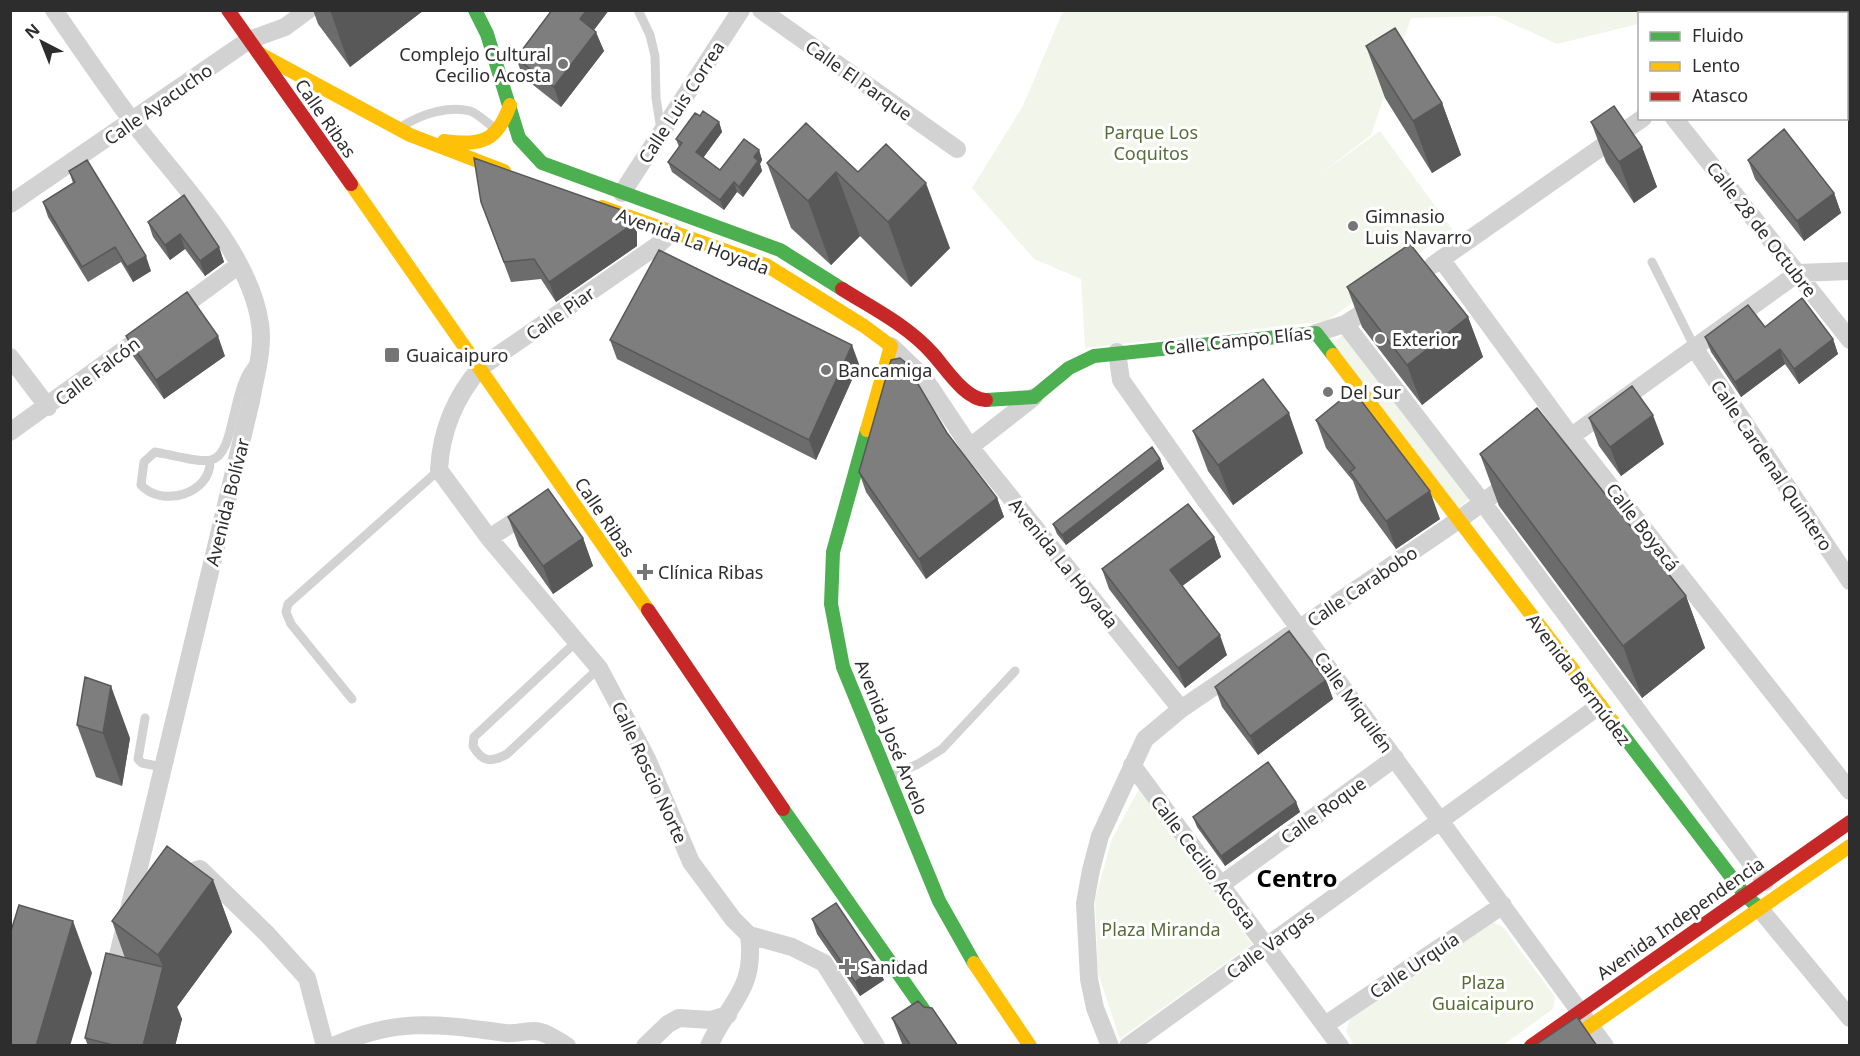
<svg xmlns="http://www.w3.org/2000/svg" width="1860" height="1056" font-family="'Noto Sans',sans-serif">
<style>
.green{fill:#f1f5ea}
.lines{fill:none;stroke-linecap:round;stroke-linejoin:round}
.lane{stroke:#d2d2d2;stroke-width:9}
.street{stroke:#d2d2d2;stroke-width:18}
.fast{stroke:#4caf50;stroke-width:14}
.slow{stroke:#ffc107;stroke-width:14}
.jam{stroke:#c62828;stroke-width:14}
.wall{fill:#6c6c6c}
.shaded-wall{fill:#585858}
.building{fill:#7e7e7e;stroke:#585858;stroke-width:1.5}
.poi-dot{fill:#767676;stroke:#fff;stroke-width:2}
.labels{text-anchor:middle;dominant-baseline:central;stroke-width:6;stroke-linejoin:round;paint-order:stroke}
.poi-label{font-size:18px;fill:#2d2d2d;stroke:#fff;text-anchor:start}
.street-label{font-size:18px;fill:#2d2d2d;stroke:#fff}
.park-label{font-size:18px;fill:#566d37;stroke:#fff}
.district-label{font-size:24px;font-weight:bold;fill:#000;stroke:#fff}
</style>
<rect width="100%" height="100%" fill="#fff"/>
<path class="green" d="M1063,11h575v13l-81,20 -61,-28 -85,2 -40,117 -51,39 60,-43 72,98 -125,92 -242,27 -4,-69 -47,-20 -62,-71 51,-82z
M1344,334l125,165 -11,9 -126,-165z
M1139,789l113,155 -132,95 -22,-66 -3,-74 17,-60z
M1491,921l12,6 52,70 -2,12 -50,36h-149l-8,-14 4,-12z"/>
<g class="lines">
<path class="lane" d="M638,10l12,25 5,21 1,42 5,32
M401,127c18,-12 47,-22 69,-16 9,3 19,14 27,19
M1652,262l43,86
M210,461c1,33 -48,47 -69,24l3,-23 11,-10c13,2 44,11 56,8 26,-6 19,-77 46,-99
M577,641l-103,96 -1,9c9,16 18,17 34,8l92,-86
M352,699l-61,-75 -5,-12 2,-8 151,-134
M145,718l-7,41 4,4 20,4
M890,776l28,-12 24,-15 73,-78"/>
<path class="street" d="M54,10c26,38 52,76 79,112 43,57 117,129 127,202 4,25 -5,53 -9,77l-139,579
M761,10l196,139
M1840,14l3,-4
M1846,87l4,3
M1674,118l176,222
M622,193l119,-183
M10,204l239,-164 36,-13 23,-17
M672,232l-14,13 -177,122c-26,30 -40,63 -42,103l50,68 110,130 48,91 44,103 42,57 16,16 43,12 32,16 52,83
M1441,259l129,176 280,356
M1433,265l210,-147
M174,313l65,-48
M1345,324l138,179 282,379
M1316,333l29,-9 33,-21
M891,346l33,32 46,69 211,262
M1695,349l155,232
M1117,352l4,28 85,121 399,545
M10,357l38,50
M10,432l140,-101
M970,447l64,-50
M1544,456l254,-183 52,-2
M489,538l42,-27
M1132,765l208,281
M1222,884l173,-126
M183,886l13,-16 4,-1 67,65 40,44 18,68
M1759,908l91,110
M1325,1025l178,-120
M333,1046c65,-29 105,-22 173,-13 10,1 18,-2 28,-2 11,0 23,9 33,15
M645,1046l23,-22 11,-6 32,2 17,-5
M709,1046c20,-45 47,-55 40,-111
M1110,1046l-15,-38 -6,-29 -4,-76 6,-33 9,-34 45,-97 36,-30 279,-190 53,-39
M1128,1046l471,-340"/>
<path class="fast" d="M475,10l12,24 32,104 23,25 238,87 62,39
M986,400l48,-3 35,-29 25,-12 222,-23 17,22
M867,430l-34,122 -2,52 12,63 96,234 35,62
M1613,722l132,173 14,13
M783,809l166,237"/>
<path class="slow" d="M258,53l152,82 94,36
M444,141c37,5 53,1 66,-36
M351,184l297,426
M602,207l164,58 98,61 27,20 -24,84
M1333,355l280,367
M974,963l56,83
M1561,1046l289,-200"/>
<path class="jam" d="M228,10l123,174
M842,289c30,19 65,36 90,64 13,14 33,47 54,47
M648,610l135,199
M1531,1046l319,-224"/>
</g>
<path class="wall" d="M313,10h111l-74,57 -32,-43z
M549,10h60l-15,20 10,21 -43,56 -38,-30 -7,-19 35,-46z
M1366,46l76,57 19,52 -29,18 -47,-75z
M700,116l19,6 3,10 -19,26 17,12 39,-20 3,10 -2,4 2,7 -19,26 -6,-5 -13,18 -52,-38 -4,-10 11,-15 -3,-8z
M1591,122l51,25 15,40 -23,16 -28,-41z
M1748,160l86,33 7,20 -37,28 -49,-62z
M767,163l91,9 92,76 -39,39 -51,-51 -29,29 -40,-37z
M69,171l82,100 -18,11 -12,-20 -33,20 -40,-65 -5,-15 30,-19z
M481,202l149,11 7,20v13l-81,56 -15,-23 -30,3z
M148,222l71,25 5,15 -19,14 -20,-27 -15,11 -17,-23z
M1347,287l121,30 15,40 -61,48 -60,-78z
M1765,327l68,12 5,15 -39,30 -14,-20 -44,33 -30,-45 -6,-15z
M126,336l99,20 -61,43 -31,-43z
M610,340l249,24 -43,96 -199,-101z
M1589,418l75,26 -43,32 -22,-30z
M1316,420l124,99 -44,30 -36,-49 -7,-19 -27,-33z
M1193,431l110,22 -70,52 -25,-34z
M947,433l50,65 7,19 -78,62 -60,-87 -7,-20z
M1480,454l206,142 19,52 -63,50 -143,-192z
M1160,459l4,10 -98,76 -9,-11 -4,-10z
M508,517l75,21 10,28 -40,28 -34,-48z
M1214,537l7,20 -39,29 45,69 -42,33 -76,-99 -7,-20z
M1326,680l7,19 -75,56 -36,-48 -7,-20z
M77,725l53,13 -8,48 -26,-9z
M1296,802l4,10 -75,54 -28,-39 -4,-10z
M213,880l19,52 -55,75 5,12 -7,27h-87l-3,-8 40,-80 -13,-37z
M812,919l72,61 -24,16 -43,-62z
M892,1018l66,28h-55z"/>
<path class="shaded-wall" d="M330,10h94l-74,57z
M587,10h22l-22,29 -7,-20z
M596,32l8,19 -43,56 -7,-20z
M1442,103l19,52 -29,18 -19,-52z
M719,122l3,10 -22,30 -4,-10z
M1642,147l15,40 -23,16 -15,-41z
M759,150l3,10 -2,4 2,7 -19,26 -4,-10 15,-30z
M836,172l24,64 -29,29 -23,-64z
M734,182l3,10 -13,18 -4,-10z
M926,183l24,65 -39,39 -23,-65z
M1834,193l7,20 -37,28 -7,-20z
M630,213l7,20v13l-81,56 -7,-20z
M180,234l5,15 -15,11 -5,-15z
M219,247l5,15 -19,14 -5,-15z
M146,256l5,15 -18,11 -6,-15z
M1468,317l15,40 -61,48 -15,-40z
M218,336l7,20 -61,43 -8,-19z
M1833,339l5,15 -39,30 -5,-15z
M852,345l7,19 -43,96 -7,-20z
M1780,349l5,15 -44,33 -6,-15z
M1289,413l14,40 -70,52 -15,-40z
M1653,415l11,29 -43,32 -11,-29z
M1160,459l4,10 -98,76 -4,-10z
M1430,491l10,28 -44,30 -10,-28z
M997,498l7,19 -78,62 -7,-20z
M1214,537l7,20 -44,33 -7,-20z
M583,538l10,28 -40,28 -10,-28z
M1686,596l19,52 -63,50 -19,-52z
M1220,635l7,20 -42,33 -7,-20z
M1326,680l7,19 -75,56 -8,-19z
M111,686l19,52 -8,48 -19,-53z
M1296,802l4,10 -75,54 -4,-10z
M213,880l19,52 -55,75 5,12 -7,27h-32l20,-79 -5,-12z
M73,921l19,52 -22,73h-34z
M878,965l6,15 -24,16 -5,-14z"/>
<path class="building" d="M552,10h35l-7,9 16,13 -42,55 -38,-29z
M1395,28l47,75 -29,18 -47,-75z
M1614,106l28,41 -23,15 -28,-40z
M703,111l16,11 -23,30 24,18 24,-31 15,11 -5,7 4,4 -19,26 -5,-5 -14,18 -52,-38 14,-19 -6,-4 19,-26 5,3z
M806,123l52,49 28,-28 40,39 -38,39 -52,-50 -28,29 -41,-38z
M1784,129l50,64 -37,28 -49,-61z
M474,158l156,55v13l-81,56 -15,-23 -30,3 -23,-60z
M87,160l59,96 -19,11 -12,-20 -33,20 -39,-65 32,-20 -6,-11z
M184,195l35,52 -19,14 -20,-27 -15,11 -17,-23z
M1410,244l58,73 -61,48 -60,-78z
M659,250l193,95 -43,95 -199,-100z
M187,292l31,44 -62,44 -30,-44z
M1802,298l31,41 -39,30 -14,-20 -45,33 -30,-45 43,-32 17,22z
M900,358l5,4 42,71 50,65 -78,61 -60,-87 32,-112z
M1263,379l26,34 -71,52 -25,-34z
M1632,386l21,29 -43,32 -21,-29z
M1353,390l77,101 -44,30 -36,-49 5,-4 -39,-48z
M1537,408l149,188 -63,50 -143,-192z
M1152,447l8,12 -98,76 -9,-11z
M548,489l35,49 -40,28 -35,-49z
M1188,504l26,33 -44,33 50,65 -42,33 -76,-99z
M1289,631l37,49 -76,56 -35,-49z
M85,677l26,9 -8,47 -26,-8z
M1268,762l28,40 -75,54 -28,-39z
M167,846l46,34 -55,75 -46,-34z
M836,903l42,62 -23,17 -43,-63z
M19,905l54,16 -37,125h-26v-112z
M106,953l57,14 -20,79h-26l-32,-8z
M918,1001l6,6 8,1 26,38h-47l-19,-28z
M1577,1017l20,29h-63z"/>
<g class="poi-dot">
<circle cx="563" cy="64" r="6"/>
<circle cx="1353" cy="226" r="6"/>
<circle cx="1380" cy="339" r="6"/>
<rect x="384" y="347" width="16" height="16" rx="3"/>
<circle cx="826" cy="370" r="6"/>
<circle cx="1328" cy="392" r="6"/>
<path d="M642 563h6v6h6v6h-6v6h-6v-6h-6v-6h6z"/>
<path d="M844 958h6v6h6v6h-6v6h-6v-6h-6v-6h6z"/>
</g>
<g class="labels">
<g class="poi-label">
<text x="551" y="54" text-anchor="end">Complejo Cultural<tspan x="551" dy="21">Cecilio Acosta</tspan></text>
<text x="1365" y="216">Gimnasio<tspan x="1365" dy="21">Luis Navarro</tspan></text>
<text x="1392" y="339">Exterior</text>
<text x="406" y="355">Guaicaipuro</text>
<text x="838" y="370">Bancamiga</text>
<text x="1340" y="392">Del Sur</text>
<text x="658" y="572">Clínica Ribas</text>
<text x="860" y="967">Sanidad</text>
</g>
<g class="street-label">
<text transform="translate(859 80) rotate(35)">Calle El Parque</text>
<text transform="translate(681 102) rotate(-57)">Calle Luis Correa</text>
<text transform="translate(158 104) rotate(-35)">Calle Ayacucho</text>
<text transform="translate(326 118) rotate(55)">Calle Ribas</text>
<text transform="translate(1762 229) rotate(52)">Calle 28 de Octubre</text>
<text transform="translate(693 241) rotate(20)">Avenida La Hoyada</text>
<text transform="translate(560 313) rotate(-35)">Calle Piar</text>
<text transform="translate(1238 340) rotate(-6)">Calle Campo Elías</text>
<text transform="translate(97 371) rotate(-37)">Calle Falcón</text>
<text transform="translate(1772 465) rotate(56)">Calle Cardenal Quintero</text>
<text transform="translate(227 502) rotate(-76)">Avenida Bolívar</text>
<text transform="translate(605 517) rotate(56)">Calle Ribas</text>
<text transform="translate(1643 527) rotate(52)">Calle Boyacá</text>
<text transform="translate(1064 563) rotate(51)">Avenida La Hoyada</text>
<text transform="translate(1362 586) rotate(-34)">Calle Carabobo</text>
<text transform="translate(1579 679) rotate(53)">Avenida Bermúdez</text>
<text transform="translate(1354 702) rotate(54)">Calle Miquilén</text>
<text transform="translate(892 737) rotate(68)">Avenida José Arvelo</text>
<text transform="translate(650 772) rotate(65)">Calle Roscio Norte</text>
<text transform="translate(1323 810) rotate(-36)">Calle Roque</text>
<text transform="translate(1204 862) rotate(53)">Calle Cecilio Acosta</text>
<text transform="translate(1680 918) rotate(-35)">Avenida Independencia</text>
<text transform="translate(1270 944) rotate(-36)">Calle Vargas</text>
<text transform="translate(1414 965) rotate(-34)">Calle Urquía</text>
</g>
<g class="park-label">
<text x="1151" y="132">Parque Los<tspan x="1151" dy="21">Coquitos</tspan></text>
<text x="1161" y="929">Plaza Miranda</text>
<text x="1483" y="982">Plaza<tspan x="1483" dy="21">Guaicaipuro</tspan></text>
</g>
<g class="district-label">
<text x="1297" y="877">Centro</text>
</g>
</g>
<rect width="1860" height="1056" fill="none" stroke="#2d2d2d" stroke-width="24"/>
<rect x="1638" y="12" width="210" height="108" fill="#ffffff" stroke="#ababab" stroke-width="1.5"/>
<rect x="1650" y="32" width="30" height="9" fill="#4caf50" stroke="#ababab" stroke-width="1.5"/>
<text x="1692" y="42" font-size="18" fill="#2d2d2d">Fluido</text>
<rect x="1650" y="62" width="30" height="9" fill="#ffc107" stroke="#ababab" stroke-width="1.5"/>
<text x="1692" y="72" font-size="18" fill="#2d2d2d">Lento</text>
<rect x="1650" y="92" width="30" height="9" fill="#c62828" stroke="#ababab" stroke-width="1.5"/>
<text x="1692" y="102" font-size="18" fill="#2d2d2d">Atasco</text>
<g transform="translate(42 42) rotate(318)" stroke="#ffffff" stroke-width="4.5" paint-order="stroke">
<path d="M0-4.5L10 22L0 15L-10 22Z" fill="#2d2d2d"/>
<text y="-9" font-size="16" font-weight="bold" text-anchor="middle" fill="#2d2d2d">N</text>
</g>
</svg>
